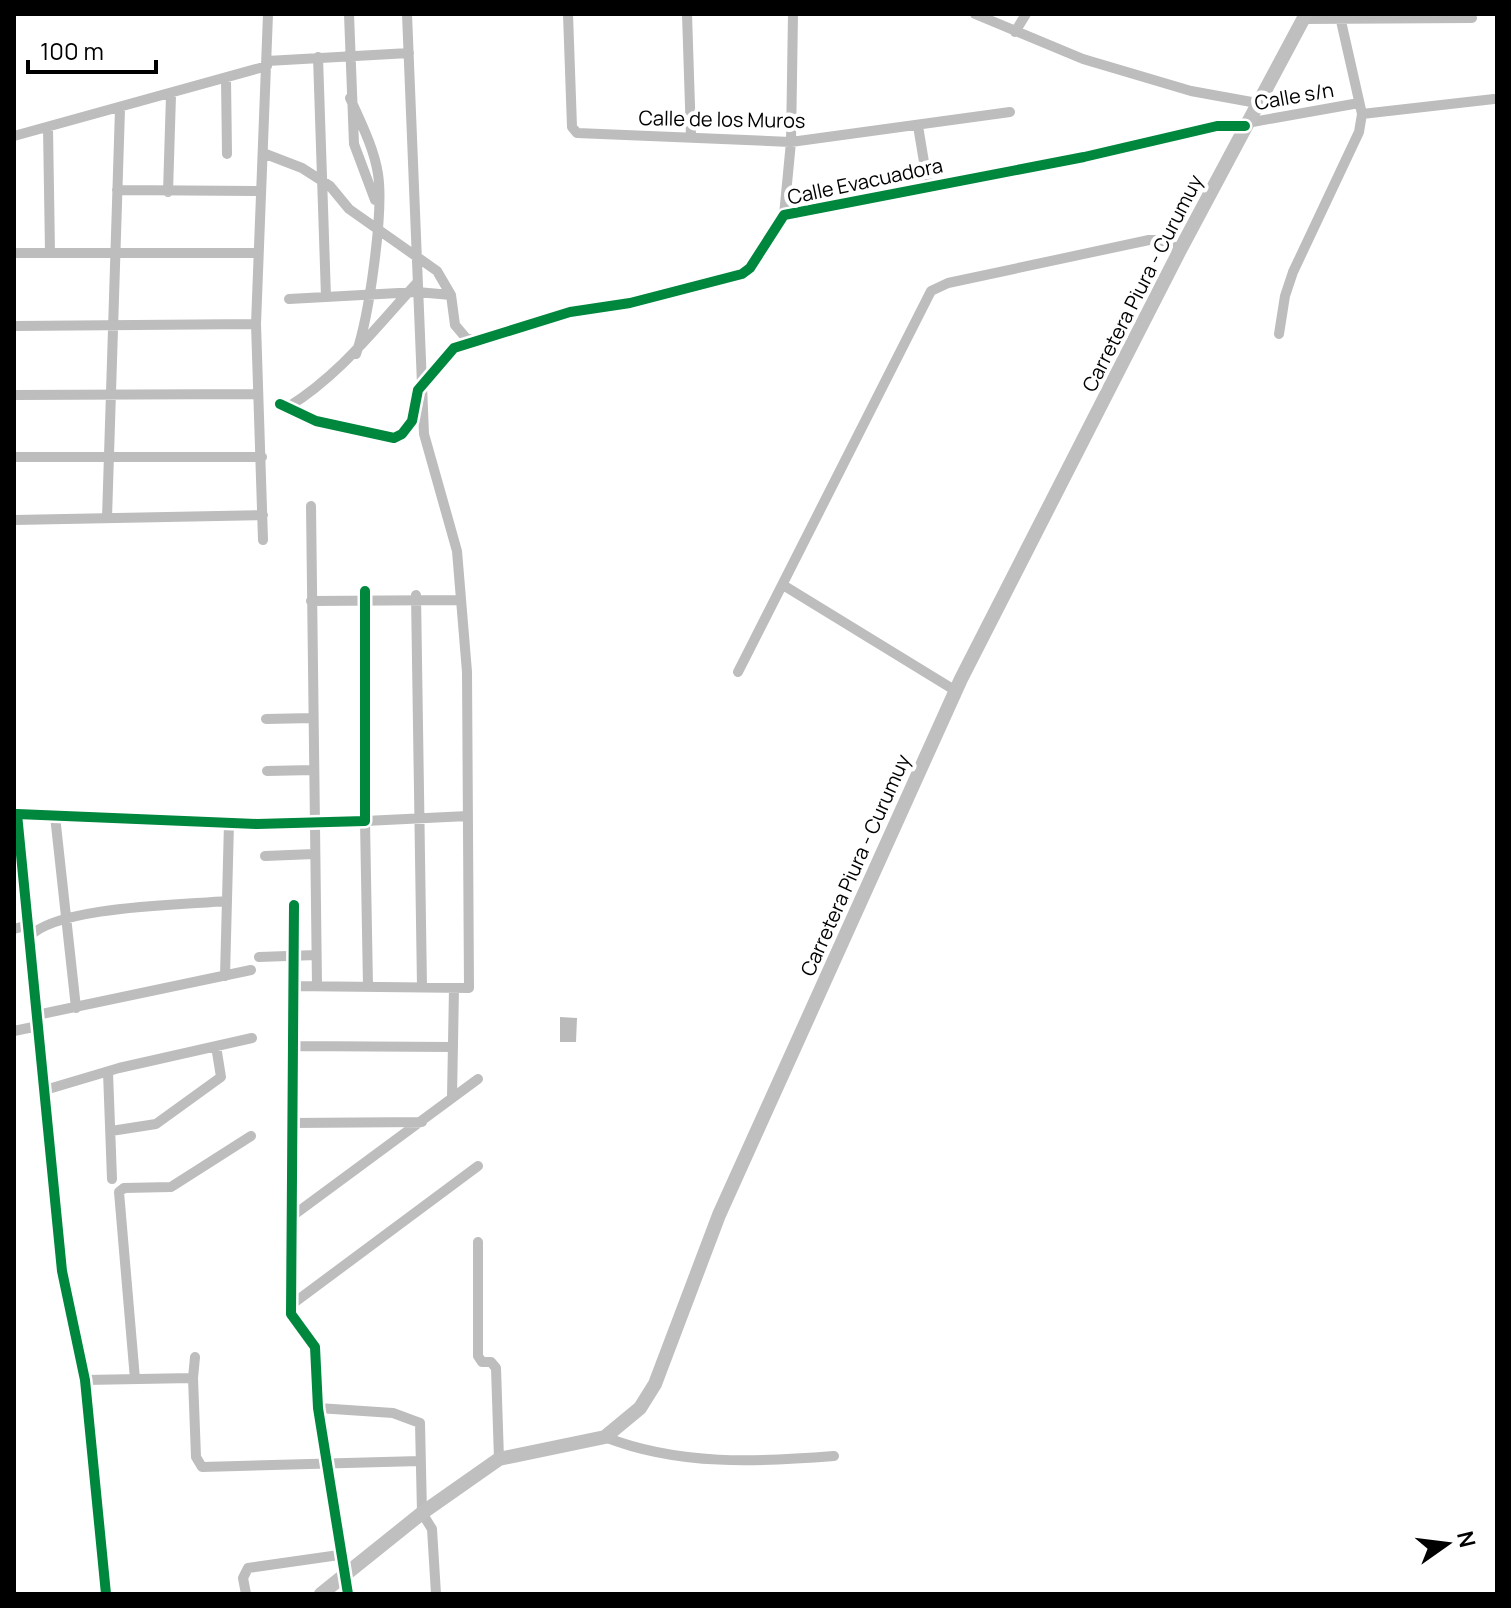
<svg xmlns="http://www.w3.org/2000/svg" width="1511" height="1608" font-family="Manrope,sans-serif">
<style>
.water{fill:#bababa}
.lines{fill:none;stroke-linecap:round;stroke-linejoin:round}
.street{stroke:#bdbdbd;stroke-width:10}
.secondary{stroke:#bfbfbf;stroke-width:14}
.cycleway-casing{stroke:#fff;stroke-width:15}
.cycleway{stroke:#00873e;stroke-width:10}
.labels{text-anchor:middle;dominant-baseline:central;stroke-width:8;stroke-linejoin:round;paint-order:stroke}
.street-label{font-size:20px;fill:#000;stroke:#fff}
</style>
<rect width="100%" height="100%" fill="#fff"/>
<path class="water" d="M560,1017l17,1 -1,24h-16z"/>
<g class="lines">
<path class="street" d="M349,14l5,130 21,56
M568,14l4,113 5,6 214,9 219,-30
M687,14l4,123
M975,14l108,45 108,32 66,12
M1303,19l169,-1
M1015,32l11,-18
M318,57l8,240
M267,61l142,-8
M226,79l1,75
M350,98c11,25 24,50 28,76 6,38 -9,143 -22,180
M1362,114l132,-15
M1247,123l112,-20
M918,126l10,60
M48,127l2,126
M14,136l253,-70
M263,153l39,15 28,18 19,23 88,62 14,24 4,30 11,13 10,3
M117,190l143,1
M168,192l3,-97
M784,215l7,-73 2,-128
M14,253h243
M289,299l128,-7 34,3
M14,326l242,-2
M1279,334l6,-38 8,-24 66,-140 3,-18 -21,-93
M14,395l243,-1
M280,404l36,17 78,17 8,-4 10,-13 6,-31 36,-42 116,-36 60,-9 112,-29 8,-6 34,-53 300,-58 133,-31h28
M288,407c53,-33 87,-79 128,-123
M14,457h248
M311,506l6,480
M107,518l13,-409
M14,520l249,-5
M263,540l-7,-216 12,-310
M783,585l173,106
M416,595l6,392
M311,601l150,-1
M738,672l193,-381 17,-8 201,-43h12l19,10
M266,719l47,-1
M267,771l46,-1
M55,816l21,192
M265,856l49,-2
M294,905l-3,409 24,33 3,61 30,186
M14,929l14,-4
M29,937c28,-31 153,-32 198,-36
M259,957l57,-2
M225,976l4,-153
M291,986l178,2 -2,-316 -10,-121 -33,-117 -17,-420
M368,987l-3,-166 103,-5
M37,1015l214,-45
M14,1031l24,-5
M291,1046l161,1
M108,1072l4,107
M45,1090l74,-22 133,-30
M452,1098l2,-110
M292,1123l130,-1
M111,1131l45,-7 65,-47 -5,-31
M291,1217l187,-138
M478,1242v114l4,6h9l5,6 3,91
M291,1305l187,-139
M193,1378l3,79 6,10 218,-6
M135,1379l-16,-187 5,-4 47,-1 80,-51
M85,1380l108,-2 2,-21
M318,1408l75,5 27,10 2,90 10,16 4,65
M605,1437c73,29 153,25 229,19
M106,1594l-21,-214 -23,-109 -45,-457 240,10 108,-3v-230
M246,1594l-3,-16 5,-10 91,-13"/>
<path class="secondary" d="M321,1594l101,-81 77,-54 106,-22 35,-29 15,-24 64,-169 242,-536 219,-429 126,-236"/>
<defs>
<path id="cycleway" d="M280,404l36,17 78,17 8,-4 10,-13 6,-31 36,-42 116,-36 60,-9 112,-29 8,-6 34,-53 300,-58 133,-31h28
M294,905l-3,409 24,33 3,61 30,186
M106,1594l-21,-214 -23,-109 -45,-457 240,10 108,-3v-230"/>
</defs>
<use href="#cycleway" class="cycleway-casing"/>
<use href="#cycleway" class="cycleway"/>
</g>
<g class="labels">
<g class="street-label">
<text transform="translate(1294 96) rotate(-10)">Calle s/n</text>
<text transform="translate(722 119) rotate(1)">Calle de los Muros</text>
<text transform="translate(865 181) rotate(-12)">Calle Evacuadora</text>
<text transform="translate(1142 283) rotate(-63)">Carretera Piura - Curumuy</text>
<text transform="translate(855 865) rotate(-66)">Carretera Piura - Curumuy</text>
</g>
</g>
<rect width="1511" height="1608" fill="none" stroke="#000000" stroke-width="32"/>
<g transform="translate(1447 1544) rotate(76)" stroke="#ffffff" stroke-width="6" paint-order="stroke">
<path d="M0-6L14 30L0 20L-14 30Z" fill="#000000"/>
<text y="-12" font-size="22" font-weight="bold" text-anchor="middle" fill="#000000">N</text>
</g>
<path d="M28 60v12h128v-12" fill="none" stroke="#000000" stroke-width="4"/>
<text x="40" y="60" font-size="24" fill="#000000" stroke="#ffffff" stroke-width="6" paint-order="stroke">100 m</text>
</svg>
